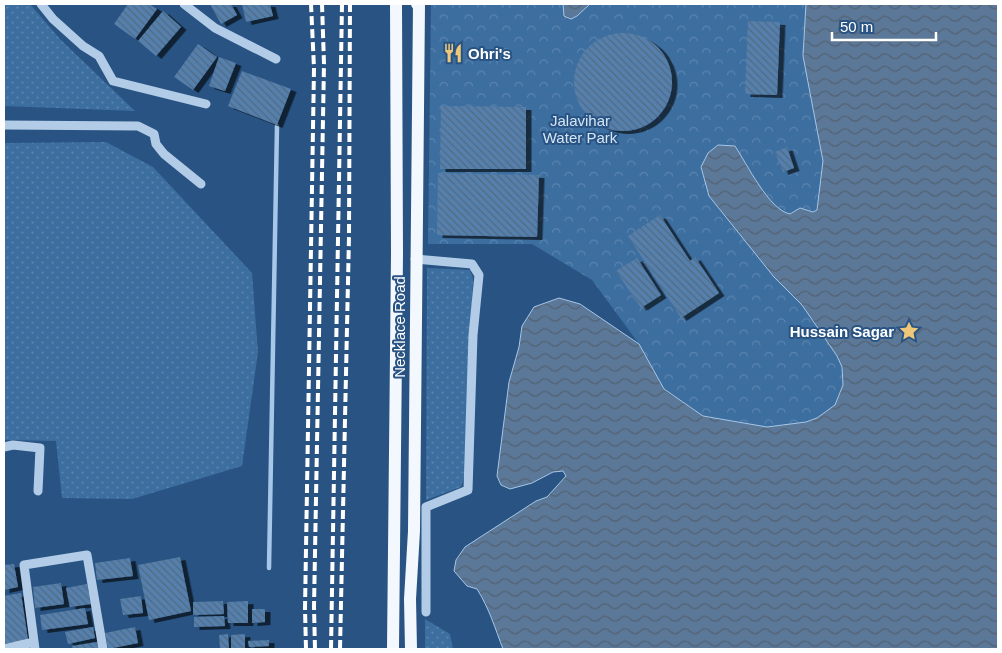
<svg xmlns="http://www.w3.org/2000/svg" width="1002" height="653" font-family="Arial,sans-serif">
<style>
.grass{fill:url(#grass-dots)}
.forest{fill:url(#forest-crowns)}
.water{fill:url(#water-waves);stroke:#a6c7e7}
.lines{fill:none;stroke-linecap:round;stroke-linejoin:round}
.stream{stroke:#a6c7e7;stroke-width:4.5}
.building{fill:url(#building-back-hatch);filter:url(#shadow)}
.minor{stroke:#b2cce7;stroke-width:9}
.major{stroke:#f3f7fe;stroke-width:12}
.rail{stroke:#fff;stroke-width:4;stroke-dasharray:9 4;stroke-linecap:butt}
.labels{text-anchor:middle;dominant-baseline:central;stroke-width:4;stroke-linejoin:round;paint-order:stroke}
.poi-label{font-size:15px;font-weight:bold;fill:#fff;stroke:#285383;text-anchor:start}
.park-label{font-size:15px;fill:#d5e5f6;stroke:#285383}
.street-label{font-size:15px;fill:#fff;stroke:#285383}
</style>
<defs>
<pattern id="grass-dots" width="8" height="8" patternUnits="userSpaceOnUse" patternTransform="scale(1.25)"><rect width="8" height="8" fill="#3d6ea0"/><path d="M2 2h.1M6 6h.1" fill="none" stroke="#5a84ae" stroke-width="1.8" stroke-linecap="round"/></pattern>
<pattern id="forest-crowns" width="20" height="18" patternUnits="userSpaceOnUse" patternTransform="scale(1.25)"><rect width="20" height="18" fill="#3d6ea0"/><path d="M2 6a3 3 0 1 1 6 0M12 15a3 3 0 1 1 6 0" fill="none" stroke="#5a84ae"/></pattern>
<pattern id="water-waves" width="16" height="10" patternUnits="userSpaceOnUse" patternTransform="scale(1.25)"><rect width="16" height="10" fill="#5b7899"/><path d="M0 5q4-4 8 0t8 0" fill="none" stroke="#546272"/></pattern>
<pattern id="building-back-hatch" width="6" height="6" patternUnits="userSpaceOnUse" patternTransform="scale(1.25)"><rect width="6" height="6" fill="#5580ad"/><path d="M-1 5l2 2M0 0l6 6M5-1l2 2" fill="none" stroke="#516981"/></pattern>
<filter id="shadow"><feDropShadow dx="5.5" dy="3" stdDeviation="0" flood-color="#0009"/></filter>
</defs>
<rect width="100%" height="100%" fill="#285383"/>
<path class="grass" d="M4,4h26l30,35 75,72 -131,-5z
M106,142l47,25 99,106 6,79 -16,114 -110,33 -70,-1 -6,-57 -52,-1v-297z
M427,268l43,2 3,8 -7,192 -5,17 -35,13z
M425,619l25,15 3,15h-28z"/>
<path class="forest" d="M431,4h375l-3,52 20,105 -6,49 -4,2 -13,-4 -10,6 -7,-1 -15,-14 -59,-3 65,81 28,28 35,51 5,11 1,18 -8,20 -18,13 -11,4 -39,5 -64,-11 -39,-27 -25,-45 -47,-64 -60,-36h-104z"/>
<path class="water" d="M563,4h27l-13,12 -6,3 -7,-3z
M806,4h192v645h-495c-8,-21 -14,-41 -26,-60l-10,-3 -13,-15 2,-11 9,-13 71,-46 11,-4 19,-21 -3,-5 -10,1 -21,11 -22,6 -9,-4 -4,-9 12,-94 10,-35 3,-21 12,-19 25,-9 21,6 59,40 25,45 39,27 64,11 39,-5 11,-4 18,-13 8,-20 -1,-18 -5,-11 -35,-51 -28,-28 -65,-81 -8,-29 7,-14 10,-8 17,1c12,18 34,64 55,68l10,-6 13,4 4,-2 6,-49 -20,-105z"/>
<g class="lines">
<path class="stream" d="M269,568l8,-442"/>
</g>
<path class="building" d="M128,4h21l8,5 -22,30 -21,-15z
M210,4h21l6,11 -16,9z
M242,4h28l3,12 -27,6z
M163,11l18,16 -25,29 -18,-15z
M748,21l32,1 -3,73 -32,-1z
M574 82a49 49 0 1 1 98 0a49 49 0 1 1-98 0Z
M198,44l19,13 -24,33 -19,-13z
M219,57l17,6 -11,28 -16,-5z
M242,71l49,18 -14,36 -49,-19z
M441,106l85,1v62h-86z
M787,147l7,21 -11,4 -8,-20z
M438,173l101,2 -2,62 -100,-2z
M660,215l30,46 5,-4 24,36 -38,25 -53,-82z
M637,258l24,37 -20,13 -25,-37z
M180,557l11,54 -42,9 -11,-55z
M130,558l3,18 -36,4 -2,-17z
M14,564l4,23 -14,3v-25z
M61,583l3,21 -29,4 -2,-21z
M87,584l4,20 -21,3 -4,-19z
M21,593l7,47 -24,4v-48z
M141,596l2,17 -20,2 -3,-16z
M223,601l1,13 -31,1v-13z
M248,601v22h-20l-1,-21z
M85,608l3,16 -46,6 -2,-15z
M252,609h13v13l-13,1z
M224,616l1,10 -31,1v-10z
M93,627l2,11 -27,6 -3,-12z
M135,627l3,16 -30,6 -3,-16z
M228,634l1,15h-9l-1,-14z
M245,634v15h-14v-14z
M269,640v6l-20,1 -1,-6z
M97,642l2,7h-26l-1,-3z"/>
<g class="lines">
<path class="minor" d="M41,4l12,15 30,27 16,10 14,25 93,23
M184,4l31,24 61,31
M4,125l134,1 16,8 2,10 8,10 37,30
M415,259l57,5 7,11 -6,60 -5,155 -42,17v105
M4,447l9,-2 27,3 -2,43
M4,649l30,-7
M35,649l-11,-84 63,-10 16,94"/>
<path class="major" d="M393,649l4,-395 -1,-250
M411,649l-1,-50 4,-68 5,-527h-2"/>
<path class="rail" d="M306,649l-1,-40 9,-541 -3,-64
M315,649l-1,-42 10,-543 -2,-60
M331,649l11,-645
M340,649l9,-413 1,-232"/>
</g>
<defs>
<symbol id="restaurant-bare" viewBox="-9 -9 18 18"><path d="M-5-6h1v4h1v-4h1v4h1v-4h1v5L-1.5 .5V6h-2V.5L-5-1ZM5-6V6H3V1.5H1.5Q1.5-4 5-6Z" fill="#eec878" stroke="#285383" stroke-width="2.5" paint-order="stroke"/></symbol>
<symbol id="sight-bare" viewBox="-9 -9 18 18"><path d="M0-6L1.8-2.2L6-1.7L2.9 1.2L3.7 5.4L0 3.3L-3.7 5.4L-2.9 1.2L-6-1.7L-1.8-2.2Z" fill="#eec878" stroke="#285383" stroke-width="2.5" paint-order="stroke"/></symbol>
</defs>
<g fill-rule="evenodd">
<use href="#restaurant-bare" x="439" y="39" width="28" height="28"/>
<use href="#sight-bare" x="895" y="317" width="28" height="28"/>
</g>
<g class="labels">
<g class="poi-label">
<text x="468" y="53">Ohri's</text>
<text x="894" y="331" text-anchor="end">Hussain Sagar</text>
</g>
<g class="park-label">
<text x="580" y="120">Jalavihar<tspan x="580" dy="17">Water Park</tspan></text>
</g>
<g class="street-label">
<text transform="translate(399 327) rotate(-90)">Necklace Road</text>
</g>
</g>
<rect width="1002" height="653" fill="none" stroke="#ffffff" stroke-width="10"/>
<path d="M832 32v8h104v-8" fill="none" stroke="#ffffff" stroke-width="2.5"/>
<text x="840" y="32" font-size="15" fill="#ffffff" stroke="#285383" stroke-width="4" paint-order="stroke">50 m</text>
</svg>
